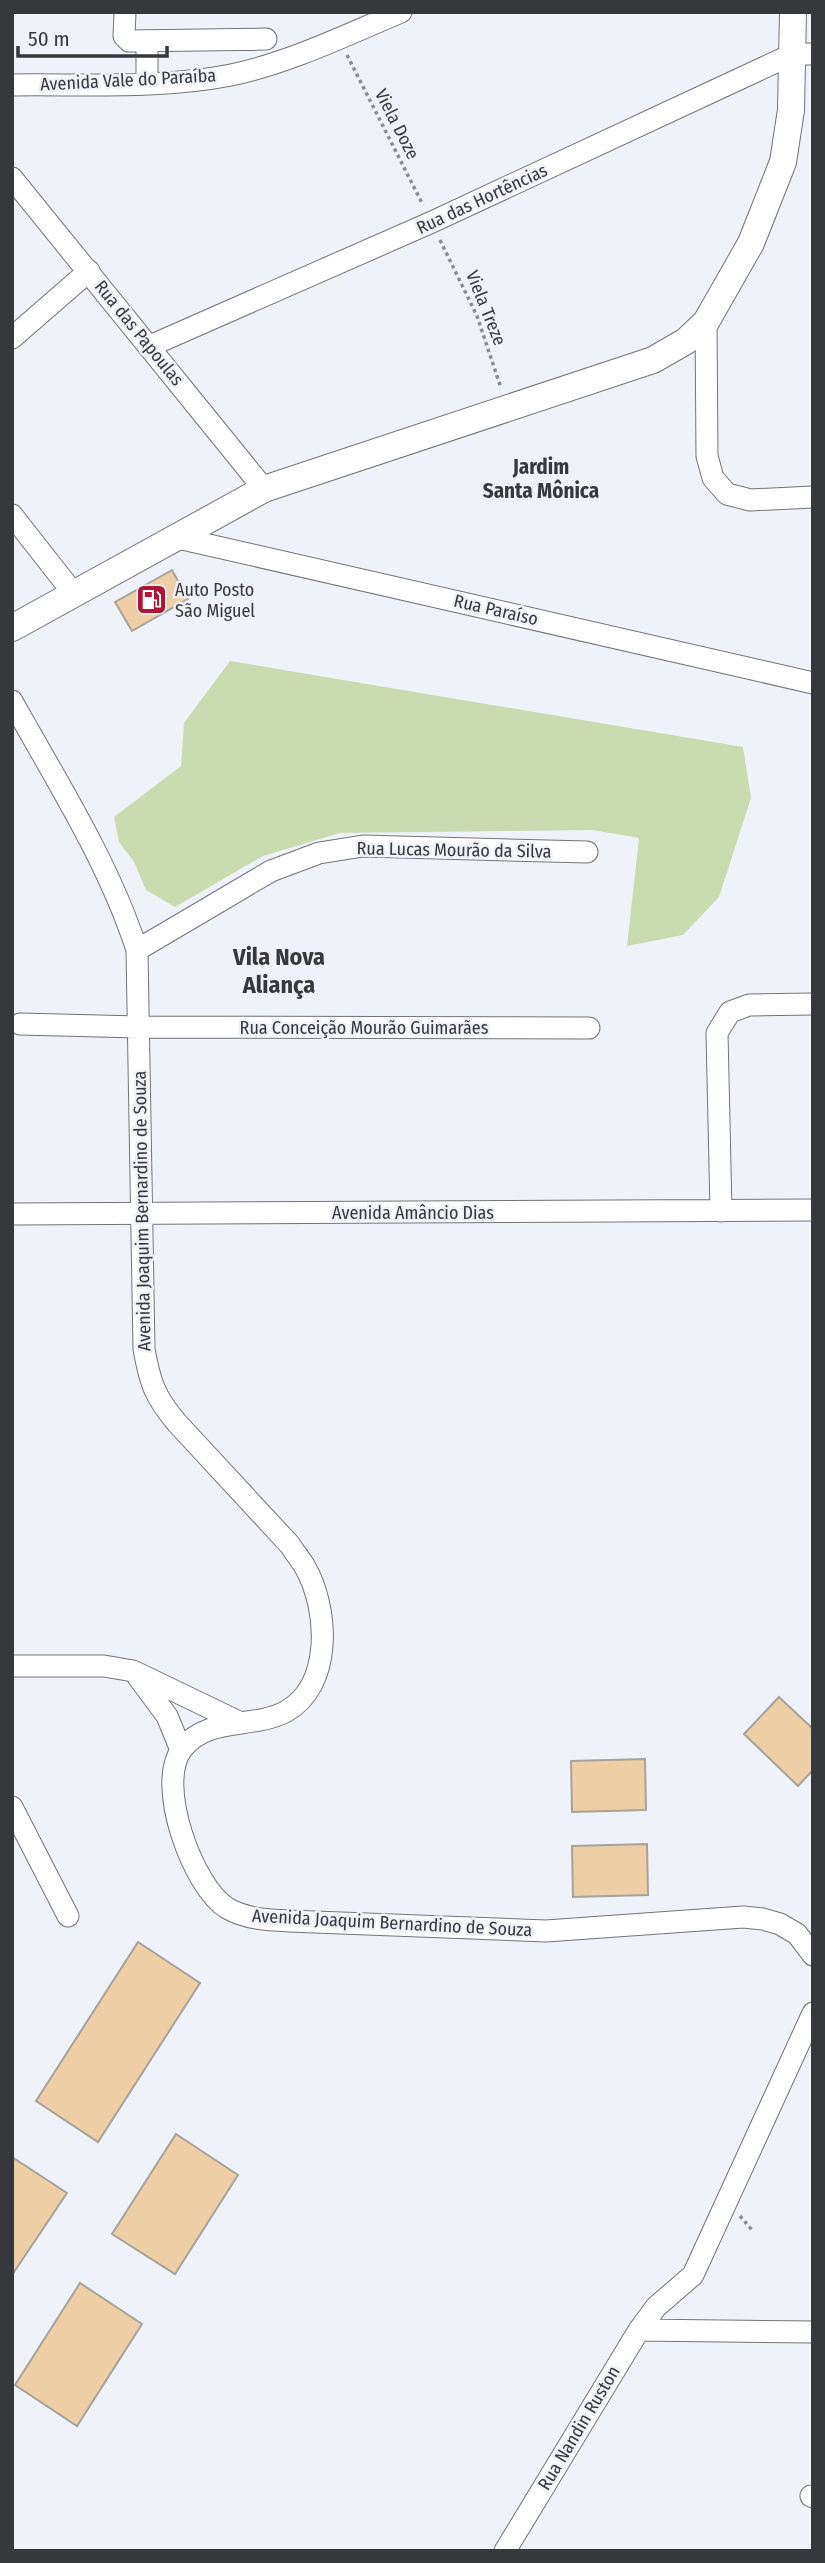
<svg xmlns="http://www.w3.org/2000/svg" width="825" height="2563" font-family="'Fira Sans Condensed',sans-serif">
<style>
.green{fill:#c9dbaf}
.building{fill:#edcea5;stroke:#a6a29c;stroke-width:2}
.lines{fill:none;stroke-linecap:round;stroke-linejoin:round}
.minor-casing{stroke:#707378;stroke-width:23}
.major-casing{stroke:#707378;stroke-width:28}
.path{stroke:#8a8d91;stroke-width:3.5;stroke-dasharray:3.5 3.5;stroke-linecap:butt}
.minor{stroke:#fff;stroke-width:21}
.major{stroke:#fff;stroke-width:26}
.labels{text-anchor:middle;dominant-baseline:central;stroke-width:5;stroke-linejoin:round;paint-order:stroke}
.street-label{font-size:18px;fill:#37383b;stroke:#eff3f9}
.poi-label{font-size:18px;fill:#37383b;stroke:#eff3f9;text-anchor:start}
.quarter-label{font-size:21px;font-weight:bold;fill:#37383b;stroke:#eff3f9}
.district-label{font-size:24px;font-weight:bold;fill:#37383b;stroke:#eff3f9}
</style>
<rect width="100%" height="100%" fill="#eff3f9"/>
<path class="green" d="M230,661l513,86 8,51 -32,99 -36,38 -56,11 12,-108 -46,-8 -253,3 -77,23 -88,51 -29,-17 -12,-28 -15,-20 -5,-25 67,-51 3,-43z"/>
<path class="building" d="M172,570l16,29 -56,32 -17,-29z
M779,1697l34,32v41l-15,16 -54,-52z
M645,1759l1,51 -74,2 -1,-51z
M647,1844l1,51 -75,2 -1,-51z
M138,1942l62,41 -102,159 -62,-41z
M176,2134l62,41 -63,99 -63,-40z
M12,2157l55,36 -55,82z
M80,2283l62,41 -65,102 -62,-41z"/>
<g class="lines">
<defs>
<path id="minor" d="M125,12l-1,24 5,5 137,-2
M147,41v42
M12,85c72,-1 148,4 219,-10 58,-12 115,-40 170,-63
M12,178l252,311
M706,322l1,134 6,22 14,16 23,6 63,-3
M12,338l77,-67
M150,346l282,-124 361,-168h20
M12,515l62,79
M178,538l635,145
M12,701c45,81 96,160 125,249l7,399c6,34 11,48 33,74l113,122c5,8 11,15 15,22 24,42 28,119 -20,145 -33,17 -78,4 -103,37 -27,35 11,138 45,159 19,11 40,12 62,13l257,10 197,-14 20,2 17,5 17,10 16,21
M137,950l134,-79 48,-18 44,-7 224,6
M20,1024l118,3 451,1
M721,1211l-4,-178 13,-21 19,-7 64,-1
M12,1214l801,-4
M12,1666h92l29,5 106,51
M138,1677l29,39 14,34
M12,1807l56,109
M639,2330l174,2
M811,2496l2,1
M505,2551l134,-221 17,-23 37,-32 120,-262"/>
<path id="major" d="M12,628l252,-139 389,-129 33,-19 20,-19 45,-79 32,-81 8,-52 2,-98"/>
</defs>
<use href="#minor" class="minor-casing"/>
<use href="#major" class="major-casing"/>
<path class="path" d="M347,55l76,150
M440,240l37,76 24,72
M740,2216l12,14"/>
<use href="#minor" class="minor"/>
<use href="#major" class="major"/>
</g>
<defs>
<symbol id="fuel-square" viewBox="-11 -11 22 22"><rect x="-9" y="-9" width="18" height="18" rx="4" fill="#ac1634" stroke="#eff3f9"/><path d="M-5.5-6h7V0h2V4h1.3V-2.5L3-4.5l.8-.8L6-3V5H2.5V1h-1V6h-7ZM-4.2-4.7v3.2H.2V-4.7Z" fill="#fff"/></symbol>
</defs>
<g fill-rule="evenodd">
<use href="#fuel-square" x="134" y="582" width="35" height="35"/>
</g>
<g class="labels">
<g class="street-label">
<text transform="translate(128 80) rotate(-3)">Avenida Vale do Paraíba</text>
<text transform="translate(397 124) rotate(63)">Viela Doze</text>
<text transform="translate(482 199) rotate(-25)">Rua das Hortências</text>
<text transform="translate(486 308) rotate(68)">Viela Treze</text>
<text transform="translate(139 333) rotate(51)">Rua das Papoulas</text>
<text transform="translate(496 610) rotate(13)">Rua Paraíso</text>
<text transform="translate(454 850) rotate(1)">Rua Lucas Mourão da Silva</text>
<text x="364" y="1028">Rua Conceição Mourão Guimarães</text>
<text transform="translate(142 1211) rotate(-91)">Avenida Joaquim Bernardino de Souza</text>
<text x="413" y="1213">Avenida Amâncio Dias</text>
<text transform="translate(392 1923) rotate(3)">Avenida Joaquim Bernardino de Souza</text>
<text transform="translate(579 2428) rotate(-59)">Rua Nandin Ruston</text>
</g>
<g class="poi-label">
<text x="175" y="590">Auto Posto<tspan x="175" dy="21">São Miguel</tspan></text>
</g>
<g class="quarter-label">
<text x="541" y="467">Jardim<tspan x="541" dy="24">Santa Mônica</tspan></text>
</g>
<g class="district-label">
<text x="279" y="957">Vila Nova<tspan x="279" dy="28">Aliança</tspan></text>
</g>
</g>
<rect width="825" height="2563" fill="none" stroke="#37383b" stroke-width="28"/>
<path d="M18 46v10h149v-10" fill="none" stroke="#37383b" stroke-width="3.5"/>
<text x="28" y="46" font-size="21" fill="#37383b" stroke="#eff3f9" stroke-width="5" paint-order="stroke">50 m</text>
</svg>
